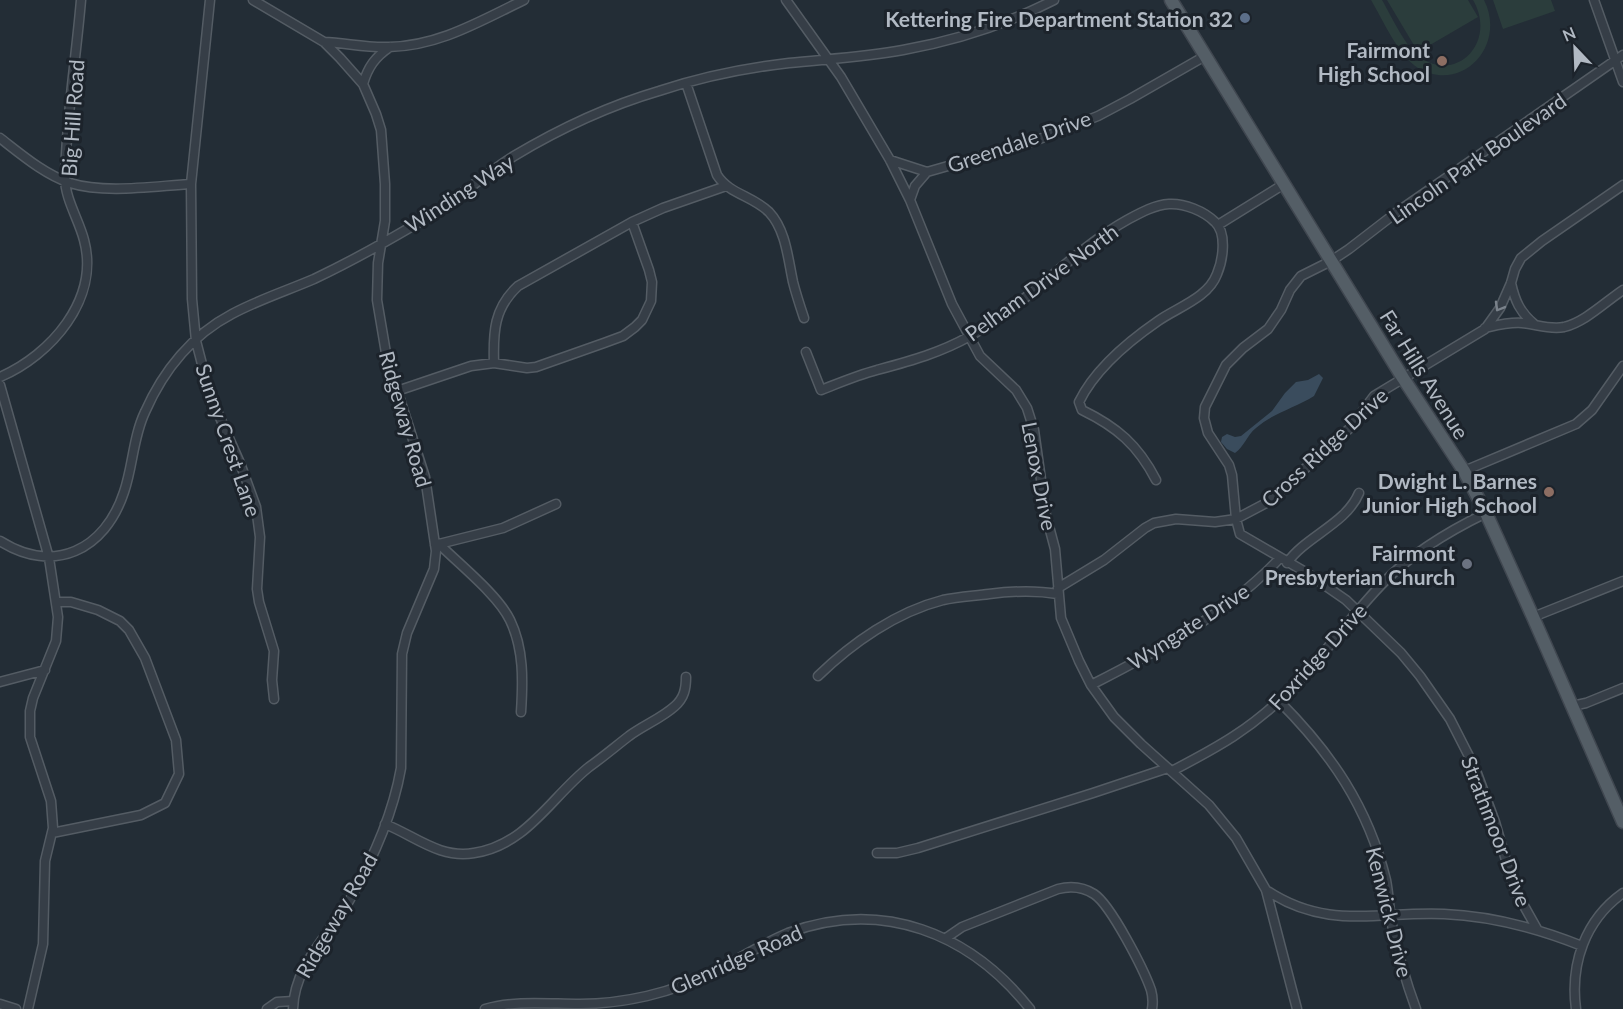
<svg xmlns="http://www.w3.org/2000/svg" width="1623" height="1009" font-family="Lato,sans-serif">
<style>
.green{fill:#2b3d3c}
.water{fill:#3a4c5d}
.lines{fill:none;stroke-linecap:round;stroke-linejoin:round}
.street-casing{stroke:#545c64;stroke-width:11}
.primary-casing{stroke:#404750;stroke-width:15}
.street{stroke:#363e47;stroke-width:8}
.primary{stroke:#545e66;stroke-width:12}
.oneway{stroke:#7a828b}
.service-dot{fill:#5c6f8a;stroke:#1c232b;stroke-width:2}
.education-dot{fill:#8d6e63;stroke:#1c232b;stroke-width:2}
.worship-dot{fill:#6b7280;stroke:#1c232b;stroke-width:2}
.labels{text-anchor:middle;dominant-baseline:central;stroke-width:6;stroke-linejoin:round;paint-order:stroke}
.poi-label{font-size:21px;font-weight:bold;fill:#b1b9c3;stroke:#1c232b;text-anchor:end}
.street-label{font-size:21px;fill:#b1b9c3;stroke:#1c232b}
</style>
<rect width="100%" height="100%" fill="#232d36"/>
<path class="green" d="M1371,0h11c10,17 23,47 39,58 37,25 76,-17 52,-58h11c23,45 -22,94 -66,68 -20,-13 -35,-48 -47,-68z
M1387,0h81l10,17 -60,35z
M1493,0h58l4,11 -52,18z"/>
<path class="water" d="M1319,374l4,4 -9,18c-19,12 -41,17 -58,32 -9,7 -12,19 -21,25l-8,-4 -6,-7 1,-5 5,-3 8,3 6,-1 31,-25 13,-18 11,-11 12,-2z"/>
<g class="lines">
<defs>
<path id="street" d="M210,0l-19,184 1,115 4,42 14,54 30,68 16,44 4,30 -3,52 2,13 15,49 -2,29 2,19
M253,0l71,42 16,16 23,26 13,30 5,16 4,54v37l-7,42 -1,37 10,59 38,118 11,74 -2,18 -27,64 -5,21 -1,114c-8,46 -29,93 -52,133 -21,35 -55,65 -56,108
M786,0l55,77 49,83 20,40 42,104 28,52 36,34 11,18 7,22 12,85 9,34 6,69 18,43 12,24 23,32 27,27 68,61 27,33 30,52 31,119
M1594,0l29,82
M324,42c22,1 43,6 65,5 50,-1 91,-26 135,-47
M686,83l31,92c12,19 36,21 52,37 17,18 19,47 24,70 3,12 7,24 11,36
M363,84c5,-17 12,-27 27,-37
M0,138c22,17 44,36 70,45 35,11 85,3 121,1
M890,160l37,12 105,-30 66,-26 32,-17 75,-43
M910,200l5,-14 12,-14
M1218,225l66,-41
M1511,283c4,18 9,29 23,41
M1485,328c13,-3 24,-6 37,-5 14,1 27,7 42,4 21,-5 41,-25 59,-37
M806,352l15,38c18,-7 37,-15 56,-20 33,-9 63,-17 93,-34 58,-32 100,-84 157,-116 13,-7 27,-15 42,-16 15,-1 35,7 46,18 12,11 8,38 2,52 -9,24 -39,33 -59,47 -29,20 -63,48 -79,81l3,8c35,17 56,35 74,70
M494,363c-1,-31 0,-55 24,-77l114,-64 31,-14 63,-22
M0,377c51,-22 100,-78 84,-137 -5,-20 -19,-41 -19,-62 1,-59 11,-119 16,-178
M0,385l49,173 9,59 -2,24 -23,57 -3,13v26l21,64 2,27 -8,33 -2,83 -15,65
M397,391l74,-25 23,-3 33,5 9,-1 68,-24 19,-7 12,-9 7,-7 9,-19 1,-19 -3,-12 -17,-48
M1464,471l112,-47 16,-14 31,-44
M0,541c54,34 105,9 124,-49 9,-26 9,-55 21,-80 18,-41 47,-77 87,-98 26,-14 54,-23 82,-35 40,-19 79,-41 117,-64 29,-18 54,-41 83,-59 45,-27 94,-50 145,-65 42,-14 86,-23 130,-28 38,-4 76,-6 114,-13 51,-9 104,-26 151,-50
M439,544c21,21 59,51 71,76 14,29 13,61 11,92
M435,545l68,-17 53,-24
M1287,563c19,-27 59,-39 72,-70
M1058,588l46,-28 41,-32 9,-5 22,-4 39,3 21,-3 32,-17 82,-74 24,-32 111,-67 15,-21 11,-25 4,-14 6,-11 21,-17 81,-56
M1533,617l90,-36
M818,676c34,-33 78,-64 125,-76 15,-3 31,-4 46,-6 23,-3 46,-4 69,0
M0,682l45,-12
M1091,685c67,-34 137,-72 189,-127
M1279,701c52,52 89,106 107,179 3,15 3,30 6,45 6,29 14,57 24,84
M1572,706l14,-3 37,-15
M1172,771c46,-24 79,-42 116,-79 35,-34 62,-76 96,-110 29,-30 65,-51 102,-69
M385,824c30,12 55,35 89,29 53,-8 77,-56 115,-86 14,-10 27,-21 40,-31 15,-11 33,-18 46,-30 9,-8 11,-17 11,-29
M52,833l89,-18 24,-12 14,-29 -3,-34 -31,-82 -16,-28 -9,-9 -22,-11 -27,-8h-13
M877,853h20l21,-5 175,-55 75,-25
M1266,890c61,41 112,21 178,24 48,2 93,14 138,32
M1537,929l-23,-41 -19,-66 -20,-54 -25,-49 -30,-43 -19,-23 -55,-53 -39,-27 -67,-39 -4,-15 -4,-44 -3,-10 -21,-32 -4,-15 1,-11 21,-42 17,-17 25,-19 13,-19 9,-20 11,-14 30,-15 18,-12 48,-37 226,-157
M946,938l16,-11 96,-38c12,-3 25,-2 36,5 17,11 50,76 57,96 2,7 2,13 1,19
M0,1004l16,5
M267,1009l10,-7 16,-1
M485,1009c30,-9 64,-5 95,-5 22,0 45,-3 67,-8 25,-6 50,-15 72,-27 23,-12 45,-26 69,-36 94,-35 182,0 242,76
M1576,1009c-6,-45 9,-89 47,-116"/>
<path id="primary" d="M1171,0l232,378 61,93 22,42 47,104 90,205"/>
</defs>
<use href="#street" class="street-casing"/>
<use href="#primary" class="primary-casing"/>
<use href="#street" class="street"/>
<use href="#primary" class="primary"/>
</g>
<defs><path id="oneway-chevron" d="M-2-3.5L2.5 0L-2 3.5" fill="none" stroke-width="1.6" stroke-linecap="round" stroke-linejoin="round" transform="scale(1.5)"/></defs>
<use class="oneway" href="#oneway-chevron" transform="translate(1499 307) rotate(120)"/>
<circle class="service-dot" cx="1245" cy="18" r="6"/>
<g class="education-dot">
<circle cx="1442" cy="61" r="6"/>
<circle cx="1549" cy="492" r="6"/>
</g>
<circle class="worship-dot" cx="1467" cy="564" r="6"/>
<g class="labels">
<g class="poi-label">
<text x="1233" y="18">Kettering Fire Department Station 32</text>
<text x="1430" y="49">Fairmont<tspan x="1430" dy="24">High School</tspan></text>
<text x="1537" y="480">Dwight L. Barnes<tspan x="1537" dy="24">Junior High School</tspan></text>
<text x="1455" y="552">Fairmont<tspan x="1455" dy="24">Presbyterian Church</tspan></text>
</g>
<g class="street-label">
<text transform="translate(72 118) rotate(-86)">Big Hill Road</text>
<text transform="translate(1019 141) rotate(-19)">Greendale Drive</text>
<text transform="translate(1477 158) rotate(-35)">Lincoln Park Boulevard</text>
<text transform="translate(459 193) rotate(-33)">Winding Way</text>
<text transform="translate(1041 282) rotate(-36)">Pelham Drive North</text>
<text transform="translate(1425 374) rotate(58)">Far Hills Avenue</text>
<text transform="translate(406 419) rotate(74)">Ridgeway Road</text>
<text transform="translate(229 440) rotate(71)">Sunny Crest Lane</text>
<text transform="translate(1324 447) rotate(-43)">Cross Ridge Drive</text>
<text transform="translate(1040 476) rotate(79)">Lenox Drive</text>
<text transform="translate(1188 626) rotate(-33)">Wyngate Drive</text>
<text transform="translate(1317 656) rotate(-48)">Foxridge Drive</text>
<text transform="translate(1497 831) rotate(69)">Strathmoor Drive</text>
<text transform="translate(1390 912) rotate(76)">Kenwick Drive</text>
<text transform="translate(336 915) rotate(-60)">Ridgeway Road</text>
<text transform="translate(736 959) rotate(-24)">Glenridge Road</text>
</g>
</g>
<g transform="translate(1575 48) rotate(337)" stroke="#1c232b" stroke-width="4.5" paint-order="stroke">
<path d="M0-4.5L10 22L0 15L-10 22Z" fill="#b1b9c3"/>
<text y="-9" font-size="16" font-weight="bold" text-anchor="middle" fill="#b1b9c3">N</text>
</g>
</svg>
